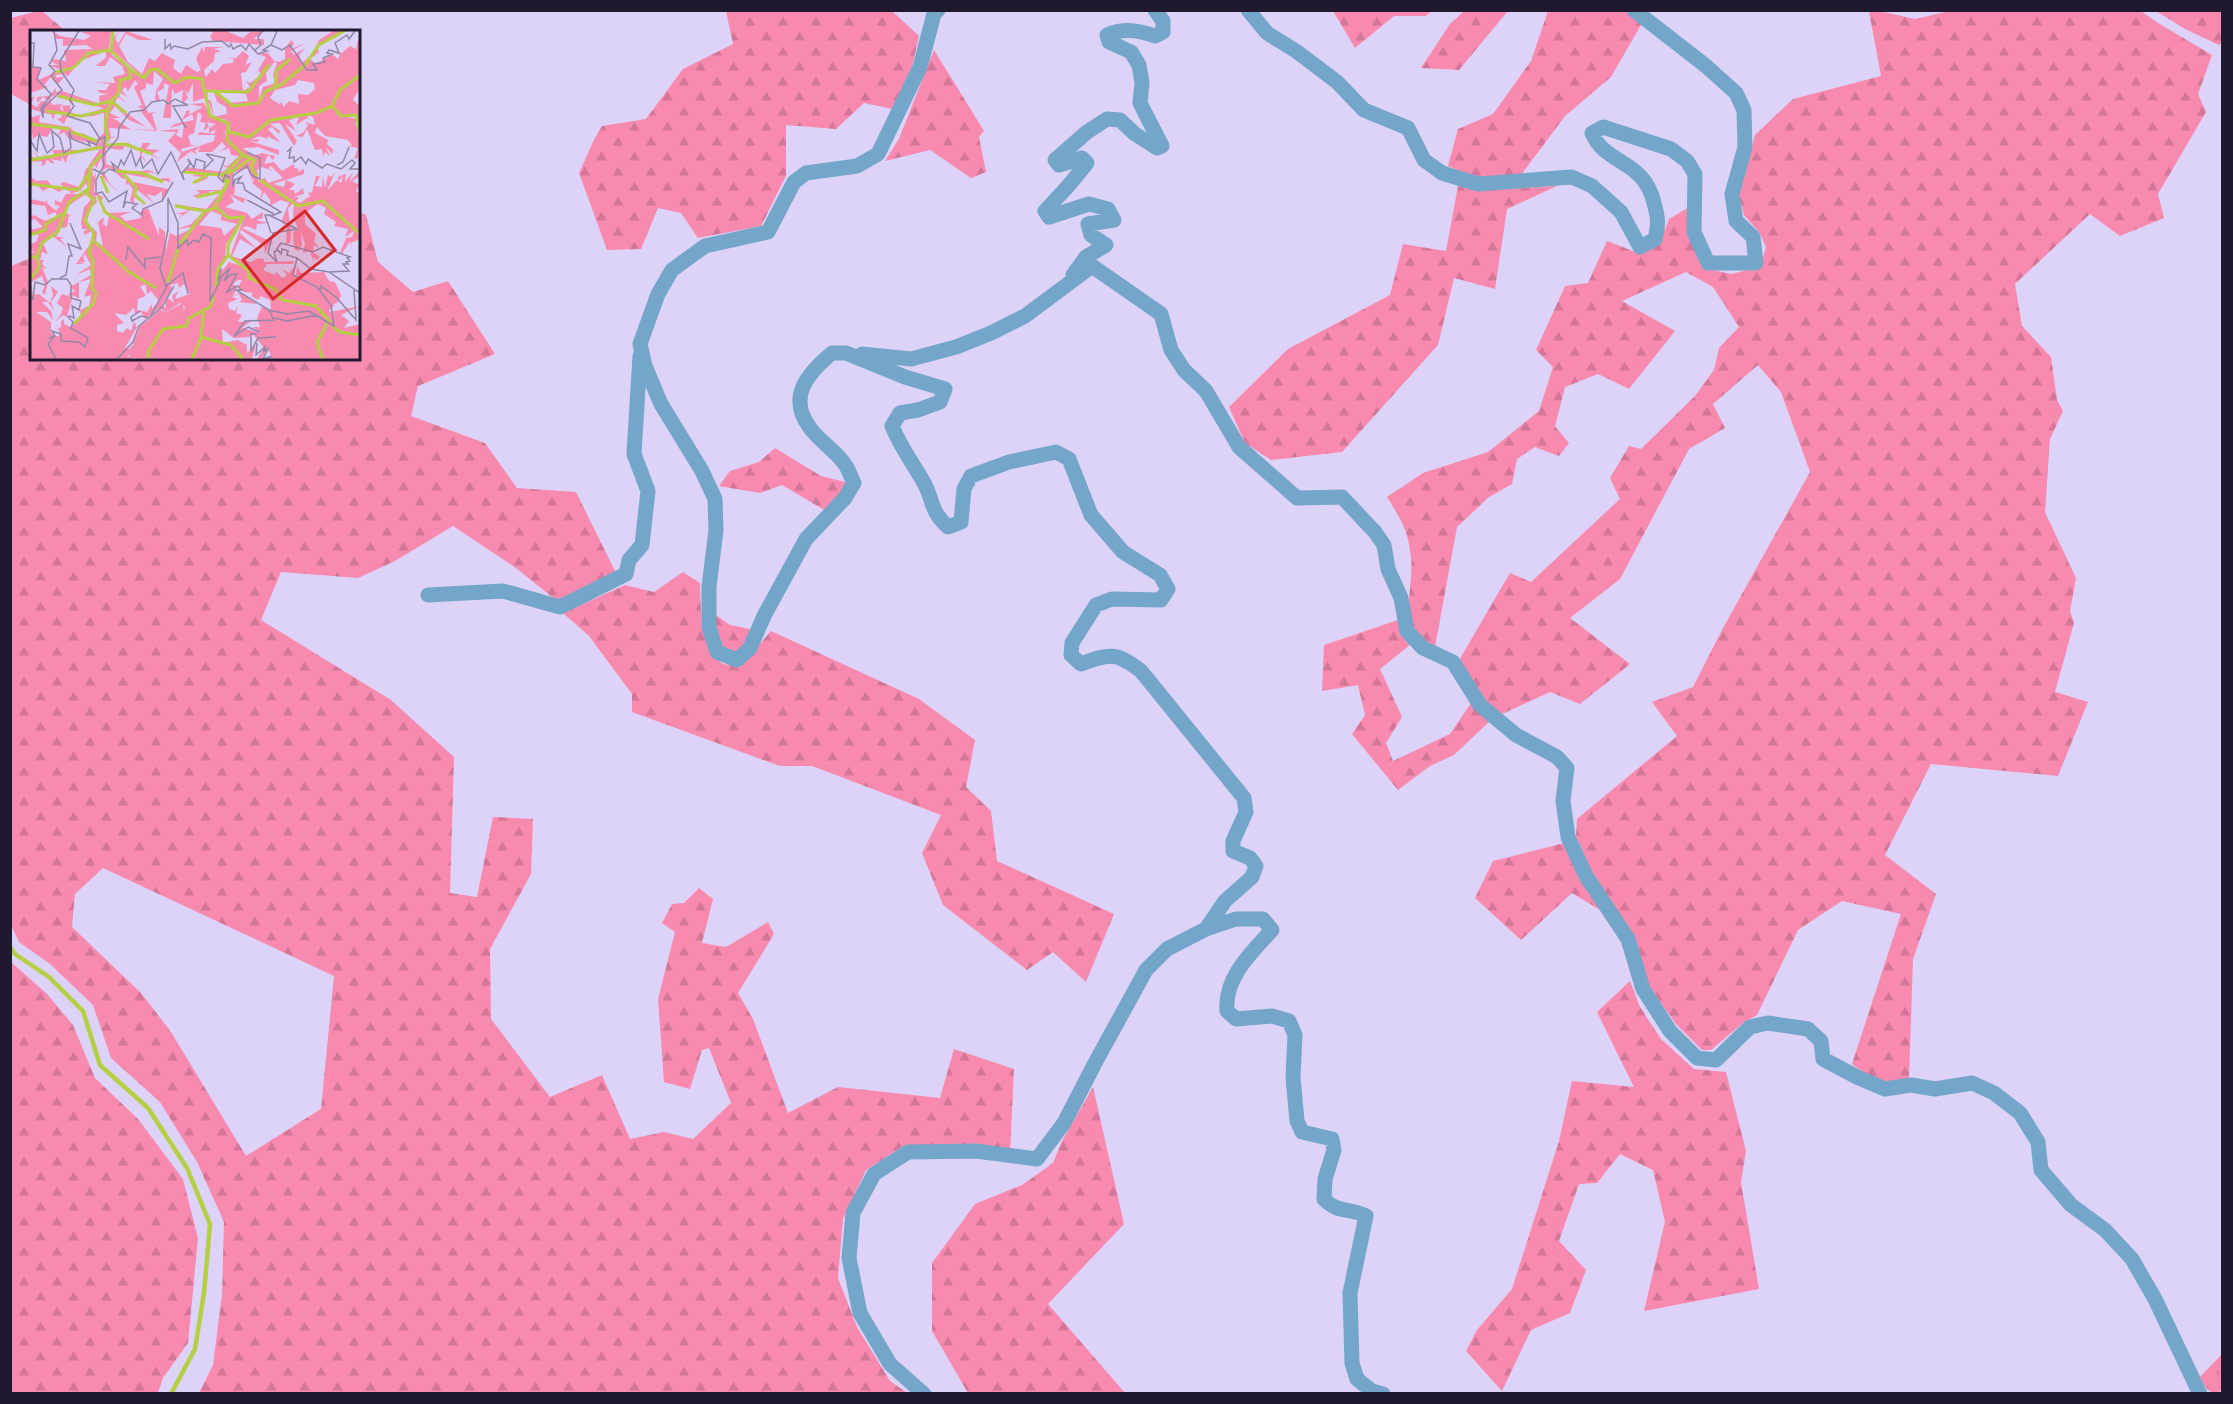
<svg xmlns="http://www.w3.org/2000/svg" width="2233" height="1404" font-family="'Times New Roman',serif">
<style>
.grass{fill:url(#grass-tufts)}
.forest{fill:url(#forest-firs);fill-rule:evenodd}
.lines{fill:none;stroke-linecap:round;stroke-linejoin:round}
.stream{stroke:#b5cf43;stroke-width:4.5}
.street{stroke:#74a6c9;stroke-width:15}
.inset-river{fill:none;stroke:#b5cf43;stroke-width:3}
.inset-road{fill:none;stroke:#9188a7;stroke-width:1.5}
.view{fill:#d62828;fill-opacity:0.15;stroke:#d62828;stroke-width:3}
.inset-edge{fill:none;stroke:#20182e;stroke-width:3}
</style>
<defs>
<pattern id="grass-tufts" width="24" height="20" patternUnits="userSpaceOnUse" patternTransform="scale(1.5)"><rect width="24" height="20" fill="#f88aaf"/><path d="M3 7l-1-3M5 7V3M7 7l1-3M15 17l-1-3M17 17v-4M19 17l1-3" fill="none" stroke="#d47697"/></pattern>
<pattern id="forest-firs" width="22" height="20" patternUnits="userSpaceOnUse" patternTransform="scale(1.5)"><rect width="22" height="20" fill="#f88aaf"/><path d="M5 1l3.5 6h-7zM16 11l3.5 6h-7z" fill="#d47697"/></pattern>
</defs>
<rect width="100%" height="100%" fill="#ddd2f7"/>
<path class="grass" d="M2222,1354v34l-3,5c-12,1 -14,-7 -19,-16z"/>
<path class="forest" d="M871,10l21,1 27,25 -7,31 -20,42 -28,-6 -28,26 -50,-4v51l-25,50 -63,12 -17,-25 -23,-5 -17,41 -34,1 -28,-77c8,-16 13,-32 23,-47l44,-7 37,-50 50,-25 -7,-33z
M1954,10l187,1 17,12 54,32 -14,39 8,18 -48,82 6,24 -44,18 -30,-22 -75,70 7,42 29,31 6,43 6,11 -13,28 -5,73 31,66 -6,33 4,12 -19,69 33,10 -30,74 -127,-12 -46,91 51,39 -23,65 -4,120 -20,4 -25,-10 -12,-9 49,-150 -59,-13 -44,29 -41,85 -14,8 -32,27h-9l-26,-26 -28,-39 -56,-112 -16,-37 1,-17 100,-83 -25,-34 41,-15 30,-59 87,-156 -29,-80 -23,-27 -45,39 12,24 -36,21 -69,130 -50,39 60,46 -50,40 -30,-12 -50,23 -16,-15 -26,-38 52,-89 21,9 89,-83 -10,-21 19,-32 12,3 54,-53 19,-26 5,-22 20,-21 -26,-40 -27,-15 -64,29 53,30 -46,58 -31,-15 -33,13 -10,39 14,17 -10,13 -24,-9 -18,12 -5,25 -23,13 -32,30 -22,120c-42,-20 -20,-55 -24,-90 -3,-28 -10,-37 -24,-60l36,-24 65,-21 51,-41 14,-44 -17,-17 29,-64 23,-3 19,-42 31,12 22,-11 9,-23 22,-13 14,62 26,6 29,-7 6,-20 -7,-15 -15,-17 -5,-19 16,-61 38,-36 88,-23 -12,-65h11l35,8z
M38,11h4l20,17 1,3 -31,1 -1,73 -20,-11v-76z
M1333,11h98l-5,5h-32l-39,32z
M1464,11h44l-49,59 -38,-2 29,-44z
M1548,11h77l17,12 -31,54 -46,39 -44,59 -41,4 -32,-13 10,-37 35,-15 38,-53z
M2156,11h66v31l-3,3 -34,-16z
M934,50l50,81 -5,6 7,35 -15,6 -41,-28 -45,11 14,-22z
M1458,186l23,4 76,-4 -50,23 -12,80 -41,-11 -16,67 -96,107 -71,8 -26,-17 -16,-36 59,-58 102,-54 13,-51 43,7z
M359,212l7,3 12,47 35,30 35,-11 47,73 -77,32 -7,30 74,27 32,45 59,4 40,81 -59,28 -41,-33 -63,-42 -58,35 -37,17 -77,-6 -20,48 130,80 63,57 -4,136 27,4 16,-80 40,2 -2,55 -41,75 1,70 59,78 52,-22 28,64 34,-7 29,7 38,-36 -22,-55 -7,2 -12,39 -26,-7 -6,-83 17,-67 -13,-9 10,-19 12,-1 15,-15 14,11 -11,44 24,4 42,-25 6,12 -36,59 15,26 35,94 50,-26 102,11 14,-49 60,20 -4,84 -38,-7 -67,-1 -39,25 -23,49 -5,59 19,49 33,54 17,12h-708l14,-28 9,-71 2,-72 -27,-60 -37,-60 -49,-44 -18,-53 -43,-41 -31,-22 -8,-17v-659l20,-8 1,100h326zM103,868l231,108 -13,133 -75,47 -75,-124 -30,-39 -69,-66 3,-33z
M775,448l46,28 28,7 -23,28 -44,-26 -22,8 -41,-7 11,-15 29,-9z
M683,572l17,11c1,24 -1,66 22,80 5,3 13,2 19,3l30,-35 148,68 56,41 -9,47 25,24 6,50 117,53 -28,68 -33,-30 -26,18 -84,-65 -21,-52 19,-38 -129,-49h-32l-148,-54v-18l-43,-58 -26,-23 62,-28 29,7z
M713,613l17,12 25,5 -18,26 -17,-7z
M1398,620l12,25 -30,24 22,48 -16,26 7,18 57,-27 21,-31 19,18 -36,34 -24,11 -32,24 -46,-56 13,-19 -7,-30 -36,6 2,-46z
M1564,843l36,67 -28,-17 -51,47 -46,-42 18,-37z
M11,962l36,32 26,31 22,53 43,41 45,60 15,59 -10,105 -25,35 -5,15h-147z
M1630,981l10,26 21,32 33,30 32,3 20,79 -5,31 18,107 -115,22 21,-89 -12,-52 -33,-16 -23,29 -18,1 -20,57 27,29 -16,43 -39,17 -29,61 -36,-40 11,-21 35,-41 47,-148 13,-60 62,6 -37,-75z
M1093,1087l31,137 -76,80 77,89h-157l-36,-62v-68l43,-59 47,-19 31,-22 9,-22z"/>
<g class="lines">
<path class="stream" d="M10,947l5,7 34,23 34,34 17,54 48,43 39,60 23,56 -6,69 -9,56 -24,45"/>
<path class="street" d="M938,10l-4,4 -14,53 -42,87 -21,12 -51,7 -12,9 -26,50 -63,14 -33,24 -14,24 -18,50 5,22 16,38 41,67 13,28 1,31 -7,57v40l8,25 20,8 13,-12 14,-32 42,-77 39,-41 9,-15c-3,-6 -5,-12 -8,-17 -9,-15 -26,-24 -36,-38 -23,-31 -3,-54 22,-75h14l59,24 40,12 -5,13 -22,8 -18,3 -8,13c8,20 20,36 31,55 11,19 6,29 25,46l13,-5 3,-33 7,-13 38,-14 47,-10 13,7 22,56 32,37 37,23 8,14 -7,11 -49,-1 -16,6 -24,38 -1,12 10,9c29,-11 35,-12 60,7l103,127 2,14 -13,29v10l17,7 6,8 -4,11 -27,24 -19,28
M1248,10l19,23 29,18 41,31 27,28 44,18 16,32 18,13 36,11 94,-7 20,9 29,26 19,35 15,-8c4,-14 3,-22 -1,-36 -10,-44 -49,-38 -62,-70l11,-6 68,22 16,12 8,13 -1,58 14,31h48l-3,-26 -17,-16 -4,-27 13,-47 -1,-37 -8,-17 -30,-27 -72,-56
M1073,275l13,-18 20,-12 -15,-10 -3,-11 26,-4 -6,-11 -19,-5 -40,13 -4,-6 24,-26 18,-22 -5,-5 -23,7 -4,-5 32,-28 20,-13 13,1 15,14 22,14 5,-2 -22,-43 2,-20 -3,-18 -8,-13 -22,-10 -2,-7c16,-7 31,-5 48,1l8,-4v-11l-8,-11
M862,354l49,5 45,-12 35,-14 34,-17 67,-50 69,48 10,36 13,20 22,21 33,56 58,51 45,-1 33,35 9,13 4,24 13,29 6,33 16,17 30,14 27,43 36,30 41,22 10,11 -4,33 5,36 18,39 42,63 15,50 27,42 27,27 19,2 34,-33 18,-4 40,6 13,12 2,18 34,18 28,12 26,-4 24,4 37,-6 22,10 26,20 18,29 3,28 30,35 34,25 27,29 23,40 45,95
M428,595l75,-4 57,16 66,-33 3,-14 13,-15 6,-54 -14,-37 6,-98
M924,1394l-34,-30 -30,-51 -11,-55 4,-45 21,-39 34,-22 68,-1 61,8 27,-36 31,-60 51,-93 21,-21 39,-20 30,-10h27l9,11c-21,23 -48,48 -45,81l9,8 36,-3 17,5 6,14 -2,42 4,44 5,11 30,7 2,11 -9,29 -1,20c14,15 25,8 42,17l-16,77 2,70 5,16 15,12 11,3"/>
</g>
<g transform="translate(30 30)">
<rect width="330" height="330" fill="#ddd2f7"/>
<path d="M153,273l2,23 -23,3 -14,23v7l-19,-1 2,-12 10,2 8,-29 11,-9 6,2z" fill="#f88aaf"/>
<path d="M22,1l8,5 24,4 7,-4 -10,-4 30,-1 -2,18 4,7 16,13v11l2,-10 5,1 -24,-21 1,-12 7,-7 -5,7 3,6 8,-13 27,9h-14l-13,-6 -7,12 9,16 14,12 7,-16 6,3 7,-8 13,7 -2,8 8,6 5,-9 11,7 4,-2 -5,-11 6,-12 2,6 1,-6h18l-10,2 8,2 -6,2 -1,8 -10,9 2,7 6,-8 3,4 8,-9 10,-1 1,-4 -6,-1h8l7,-7 6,5 -4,9 7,-3 -6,10 -5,1 2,18 7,-4 -4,-6 4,2 11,-8 -3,-5 8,-13 -8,-3 10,-1 6,8 5,1 6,-3v-10l6,-9 3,3 -3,6 15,-6 -15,8 3,4 11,-7 -6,7 3,8 11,-10 6,-13 14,-9h14l-30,16 2,5 -9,7 6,5 16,-10 6,5 2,-4 -6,-3 8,1 8,-7 6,3 4,-16v55l-7,12 7,6v28l-2,-16 -3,-3 -9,2 12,2 -3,3 5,15 -2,21 -4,1 4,-11 -10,-2 4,-1 -4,-5 -23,-4 -8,-9 -2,6 13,7 -1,4 12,11 -6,-5 -1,4 -7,-8 5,10 -5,-4 -2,5 -1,-8 -7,1 -8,-21 -4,8 -7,-1 8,-4 4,-7 -3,-3 10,3 -2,-8 -6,-2 2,5 -2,-2 -11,7 3,-8 -10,3 7,11 -11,-7 12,17 -3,5 -14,-23 -10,1 10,7 -1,3 -7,-7 -4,2 13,14 -14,-7 1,3 -9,-3 -9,4 9,-1 -1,3 -9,-1 30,9v5l-21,-8 -15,1 10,8 9,-3 13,3 -2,4 -5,-5 -4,9 10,-2 8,9 12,-7v4l5,1 -2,3 7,-3v5l-31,10 11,3 2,-7 9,4 -6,6h5l1,4 8,-6 1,6 -11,3h6l-3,4 4,2 10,-7 -2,-3 4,-1 4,-16h4l-5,10 7,1 1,-11 2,12 3,-13 3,2 4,-5 -8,19 10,-11 4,3 2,-7 -4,5 -1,-3 2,-4v4l2,-3 4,-1 -1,8 8,-10 -4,10 11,-11v5l-8,5 8,4 -4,6 4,3v45l-9,4 1,8 -2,-10 -8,13 -2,-1 6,-15 6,-1 2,-6 -9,6 3,-8 -14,-3 2,-4 -12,-8 2,-6 -8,-4 -13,9v11l11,10 -2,8 2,1 3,5 -5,-3 -1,7 7,5 -3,3 -4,-3 2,9 -5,-15 -7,2 2,-9 -4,-12 1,13 -3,6 -5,-2 -1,-17 5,-3 -5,-14 1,-12 -6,5 3,27 -1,8 -4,1 1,-22 -2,3 -4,-3 8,-19 -8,-3 -12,6 2,-5 -7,-9 -4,9 2,-10 -10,-8 3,-5 -3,2 -3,-12 -14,4 -3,6 2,10 2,-5 -2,12 12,4 -3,4 -13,-8 4,7 -9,5 22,6 5,6 11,-7v6l-7,2 12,3 -11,1 -1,6 -9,-4 -5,2 32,15 -5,1 -4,10 -1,-9 -23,-15 -1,3 17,16 -17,-10 -8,17 19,6 7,-4 6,1v3l30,-1 -1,3h-26l-4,6 12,5 1,-4 6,7 5,-3 -5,-6 7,4 5,-6v10l8,1 -6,-3 1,-9 4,7 23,-1 5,9 6,1 6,13 -2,6 -6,4 1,1 -5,4 1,2 30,-6 -19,9 8,6 -5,7 16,-4v35h-87l-5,-10 -6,9 3,1h-8l7,-11 -12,-15 -3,4 -15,1 -12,-9 1,14 15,-3 9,5v8l9,-9 -4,15h-103l-1,-7 18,-26h20l-4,-7 3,-13 -5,-3 -14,9 -7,-4 -14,11 -4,-7 -6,2 -1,-6 -8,7 -12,-2 10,10 -7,2v6l6,2 4,-5 4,3 3,-10 3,6 -12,21 8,1 -5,7 3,3h-101v-104l4,-4h-4v-7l6,-2 3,-7 -9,-1v-4l13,-3 -8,-8 -5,1v-4h4l-4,-3 15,8 12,-5 -2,-4 -7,3 -3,-9 -14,-2 -1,-5 16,3 2,-4 -1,5 9,8 4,-5 -5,-1v-5l6,3 5,-9h14l8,-6 -2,-5 -5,7 -10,4 -4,-7 -8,5 -9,-5 -7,4 -7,-7 -6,3v-11l6,5 11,-1 6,7h11l-4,-3 4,-2 17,6 4,-17 15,-22 -32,6 -2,8 -4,-6 -1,4 -11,-2 4,3 -1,2 -6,-4 -3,6 -4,-1 3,-1 -2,-3 -11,1v-5l8,1 -6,-8 8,8 5,-3 3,2 7,-1 -3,-6h38l13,-10 -8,4 -27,-6 -4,-6 -7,4 4,-6 -7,-3 -7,10 -9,-2 -5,4 -3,-21 10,-3 -1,7 30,5 10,8 3,-2 14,7 8,-7v-20l-11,3 -14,1 25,-9 -33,-8 1,5 -5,-6 -10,-2 1,-4 -8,5 2,7 10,-1 -2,4 4,4 -2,-6 8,-1v6l9,6h-12l-3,7 -7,-5 4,-1 1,-4h-7l-1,4 -2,1v-4l-22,-6v-10l5,-3 -4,8 6,3 4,-6 9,1 -7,-5 -6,6v-6l12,-1 7,-8v4l6,-1 38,13 -1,-8 9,-2 -8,-1 -3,-3h9l4,-6 -18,-2 23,1 -2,-6 12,-3 -3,-8 -12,-9 -5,9h-10l11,-8v-7l-26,10 -12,15 -4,-2 -9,1 2,3 8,-2 -7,8 -7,-7 -7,8 4,2 -18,6 2,-35 1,9h7l-2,13 23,-10 -12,-5h10l-8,-3 2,-3 13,2 -2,-11 29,-1 -7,-4 -23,1v-7h-7zM244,32l3,1 -4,12 3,8 -13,4 -4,12v-13l8,-5 -1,-8zM124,41l9,8 -7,12 -1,10 5,-1 -3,-8 7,-4v-5l5,2 -6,33h8l1,-30 3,6 8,-4 -1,14 6,-6 -4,-9 4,5 5,-11v19l11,-4 5,5 5,15 10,1 5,3 1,10 -5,3 2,-12 -16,-5 -7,-15 -14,1 13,3 -15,8 2,-4 -3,-1 -5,10 10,-6 2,6 -20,4 -4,4 14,-4 -2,14 -6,-3 3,-6 -22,2 -5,-17 4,-2 -8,1 -8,-22 6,-3v-5l7,2zM105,50l3,4 -4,3 8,18 -5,2 5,1 -2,2 15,20 -25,-1 -17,-11h7l-10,-5 5,-7 14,14 17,7 -32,-23 4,-7 9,6 -8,-7 2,-3 6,4 -5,-7 3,-3 3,4zM268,50l16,3 1,6 -7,6 -10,-1 1,10 -10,-3 -6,6 -1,-5 -3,2 -9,-6 5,-8 20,-5zM178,61l6,1 3,10 9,5 1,7 -13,3 -3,-16 -4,-2zM192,61l24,3 2,7 -20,2 -12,-10zM168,82l4,3 -2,7 6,1 -3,8 6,-4 -2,-5 9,2 -7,4v5l8,-4 -4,5 -13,-2 -2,3h17l-1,6 -32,11 -1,-3 15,-4h-5l-3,-9 6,-3zM79,98l67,4 -8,9 13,12 -4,9 14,-11 6,4 -2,-4 5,-5 -2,6h14l10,-10 4,5 -7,5 10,-4 2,7 8,1 -11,10 -7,-1 7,3 -6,4 -35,-5 -5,5h21l-11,4 12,1 -10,7 13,-5 2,-5 10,1 5,7 -1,8h-27l4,3 -7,3 4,2 8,-5 3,4 1,-6 12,1 -15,17 -32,-5 15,7 -14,3h7l-3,4 12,-8 12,2 -12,12 -14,5 14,-2 -2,3 -13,6 -6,-3 -4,17 -1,-18 -6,-5v9l-11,-28 -8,4 1,6 -15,3 -6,-5 11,-4 -23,1 -7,-11 2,-5 -9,-5 2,-19 -3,4 -1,-10 4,-2 -1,6 8,-17 -1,22 7,8 11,9 -11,-10 -6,-13 6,-3 14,12 3,-1v8l2,-3 5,6 -3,11 4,6v-9l13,8 -14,-11 3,-5 19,15 -9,-10 9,2 7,-5v10l6,-12 -35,-7 -8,-8 46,8 -2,-4 -14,1 -8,-7 11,2 -10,-4 -17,3 -25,-9v-16l16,2 3,-4 15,5v6l7,5 -6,-7 2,-4 18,9 -9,-6 8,-4 -14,-1 5,-6h-8l-3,6 -12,-6 -23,2 6,-7h6l-6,-1zM241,136l12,12 -15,5 -3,-5 -6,2 7,6 -8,-6 -1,-10 5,-3 11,4 -5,-3zM195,151l2,4v3l-12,18 8,5 6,6 13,-1 2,1 -13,37v5l10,5 1,2 -13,-4 -6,8 -6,-2 8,-6 1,-18 17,-26 -14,1 -15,-12zM56,164l6,5 -8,8 -3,16 1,6h6l-4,2v4l8,-4 1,9 -17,24h9l-6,-2h6l-2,-6 2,-2 6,11 -15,10 14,-6 1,6 -21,12 5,4 -7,3 3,3 -9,-3 -5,9 6,5 -2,6 -6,8 8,-7 4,2 6,-22 6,4v-17l12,-3 -7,18 7,-2 -2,11 -9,4 1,7 -10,10 -7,-3v-5l-3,2v6l-6,3 4,-1v7h-4l-4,-3v-11l-15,-10h11l6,8 -2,-9 -9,-9h6l6,9 -3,-9 7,-10 -7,-6 2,9 -3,8 -11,-9 -6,1 -2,-13 11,-6 3,9 -3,7 3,3 3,-13 -6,-15 5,2 -5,-5 2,-4h-4l2,-8 6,2 -5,-11 8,-8 16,12 -7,-8 4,-2h-8l5,-9 6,-1 2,-12 6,1 -11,-3 1,-5zM65,165l4,2 4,15 6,3 -2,12 -4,-3 1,-7 -6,5 5,24 -7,-4 1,-10 -10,-9 2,-13 8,-8zM181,181l10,4v5l16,4 -13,12 -3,-8 -22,-3zM208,250h4l-4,7 6,5 9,1 -2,3 7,4 3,-4 9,4 1,10 -9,-3 -5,11 3,9h-7l9,6 -20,-5 9,-7 -13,1 4,-7 -6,-2 2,-8 -3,6 -6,-2 -1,-6 10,-4 -6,-2 7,-3 3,6 -3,2 18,2 -17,-11 -7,3 4,-8 -4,-4zM148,253l1,5 5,-4 6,10 -15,5 3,-8 -6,5 2,7 -6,-5 -3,4 1,7 -4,-5 11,-15 -3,-4zM116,255l1,9 4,-3 8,10 -7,8v-5l-5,8 -10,-2 1,-11 8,-3 -6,-10zM178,1h18l17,7 7,-6 15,-1 -12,8h11v6l-51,-4 -3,-4 3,-5zM120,289l5,3 -9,8 -4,18 -10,-1 8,-21z" fill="#f88aaf" fill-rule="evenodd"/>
<path class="inset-river" d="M100,39l14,9 6,-8 7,-1 18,14 12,-6 15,2 8,37 18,7 -1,17 16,15 -20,20 4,10 -12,21 13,12 15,-1 -15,28v10M26,42l17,-4 16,-15 22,-3M245,56l2,-16 13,-11M183,60l20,16 25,-3 8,-12 15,-6 24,-20 14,-20 25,-14M173,61l45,1 21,-27M28,66l37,9 16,-4 15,12M303,77l8,9 15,-1 4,19M16,81l35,5 27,-6M0,94l39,5M197,101l22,6 22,-17 45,-7 16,-7 8,-16 20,-15M42,102l25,9M74,113l4,-5 -3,-16 6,-21 8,-8 1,-13 10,-2v-9l-19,-18 2,-20M76,115l19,-1 27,10M213,125l12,5 -4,7 6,9M0,130l73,-13M86,141l26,2 21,9M154,142l23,2M93,144l13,13 -1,8 10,9M198,144l22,-15M71,146l7,17M230,150l38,26 25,-5 37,33M163,153l16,-9 14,1M0,154l48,6 13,-20M59,159l1,-22 12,-13M68,166l7,16 44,27M167,167l27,-6M189,171l10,-22M145,176l30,5M0,205l15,-5 1,-6 16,-10M64,211l35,31 27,16M150,214l25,-33 10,-3M0,227h7l5,-14 16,-12 11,-29 19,-13M0,250l9,-13 -1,-9M138,252l10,-33M186,257l2,-18 10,-14 20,15 1,8 26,11 7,11 34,6 14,16M44,294l19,-20 3,-11 -4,-5 1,-27 -4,-9 5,-18 -9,-14 9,-20 -7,-6 2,-5M302,296l8,6 20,3M171,307l30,8 12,14M119,329l-1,-7 15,-23 23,-3 3,-8 21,-11 4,-10M162,329l9,-21 3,-28M293,329l-6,-16 10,-20"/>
<path class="inset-road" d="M49,1l-19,30 1,10 13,19 -4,10 4,6 -7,10 23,7 10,16 5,-2 -2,19 15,-18 1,-10 11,-16 14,-2 8,-8 12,-2 4,4 7,-5 13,6 -15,1 13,22M135,9v10l5,-5 1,5 3,-3 14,3 14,-7 20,-1 7,6 2,-3 2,5 8,-4 5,5 3,-6 9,10 9,-3 -4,-1 8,-5 6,-14M0,13h4l-1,24 8,1 -4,11 14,15 -10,15 2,9v-10l19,-18 -11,-14 4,-5 -6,-6 8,-15 -3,-19M241,15l11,5 8,-5 17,25h10l-4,-6 12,-2 -2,-4 9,-4 -5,-1 2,-3 10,3 -4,-10 12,-8 2,4 6,-8M225,20l6,-5 -3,-8 4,-6M0,110l7,11 2,-17 8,19 7,-6 -2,-16 8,7 4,15 7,-5 -2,-17 3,8 18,7 -2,-5 8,4 4,-6M217,122l13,6v21l-9,-4 -4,-9 -14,10v11l2,-7 6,-3 -4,6h6l2,7 36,22 -10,4 26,13 -24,4 -5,20 9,9 -3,-10 4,-2 3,4 1,-5 6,2 -1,4 10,3M257,122l4,-4 -2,10 5,-1v5l7,-5 5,7 2,-5 14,9 5,-4 14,5 11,-9 3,3 -5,6h10M177,124l18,4 -7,19 5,5 2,-7 5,3M72,127l2,8 -8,15v14l6,-2 7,10 18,-11 -4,17 3,-6 11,2 -5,4 10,7 1,-6 19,-8 11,-19M307,135l6,-3 6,-15M63,139l10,5 6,-5 6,2 -3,-8 6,5 3,-8 3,5 7,-15 5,16 4,-8 3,10 9,-9 6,15 13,-22 13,28 -2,-7 8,-9 -2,-5 6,9 2,-9 9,3 -1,7 9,-9 -7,-6M217,170l27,14M241,185h-6l6,18M246,220l5,-7 32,9 10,-5 27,10 -3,1 3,3 -4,1 2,2h-5l6,7 -20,1M96,230l2,-13 17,21v-9l16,-2M191,238l-3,12 12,-12 -6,13 6,-6 7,-1 -10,18 10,-6 5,4h-6l33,20 18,4 22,-3 25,15 -3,-21 -14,-18 -24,-12 4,-17 14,11 18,3 31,21M30,248l6,-3 3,-19h3l-4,-12 13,5 -11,-26M22,249h15l4,6v13l10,3 -2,9 -7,-4 2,12 -4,-2 -2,1 5,5 -2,6 17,10 -3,9 -6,-5 -18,-1v-7l-9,-3 3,5 -6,2 5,-1 -6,7 8,15M291,260v-4l16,12 19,22 -2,-30M158,264l-5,-21 -17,13 -6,-17 8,-39v-32l10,25v25l9,-8 1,5 6,-5 5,2 4,-8 8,4 -1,63 11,-22M0,265l3,4 2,-17 10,3 8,-7M110,281l-9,6 1,4 9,-5 8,2M120,287l17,-31M245,288l12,3 30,-6M230,302l-12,-5 -14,9 11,-15 29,-1 -5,-10M227,304h-6v17l7,-13 18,-1M227,313l-1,12 9,-8 -1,4 4,-2 -5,10 9,-3 -3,3M87,329l16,-17 6,-16 23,-19 12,-21"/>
<path class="view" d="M275,181l30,39 -62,49 -30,-39z"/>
<rect width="330" height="330" class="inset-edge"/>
</g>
<rect width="2233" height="1404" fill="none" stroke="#20182e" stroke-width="24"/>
</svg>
